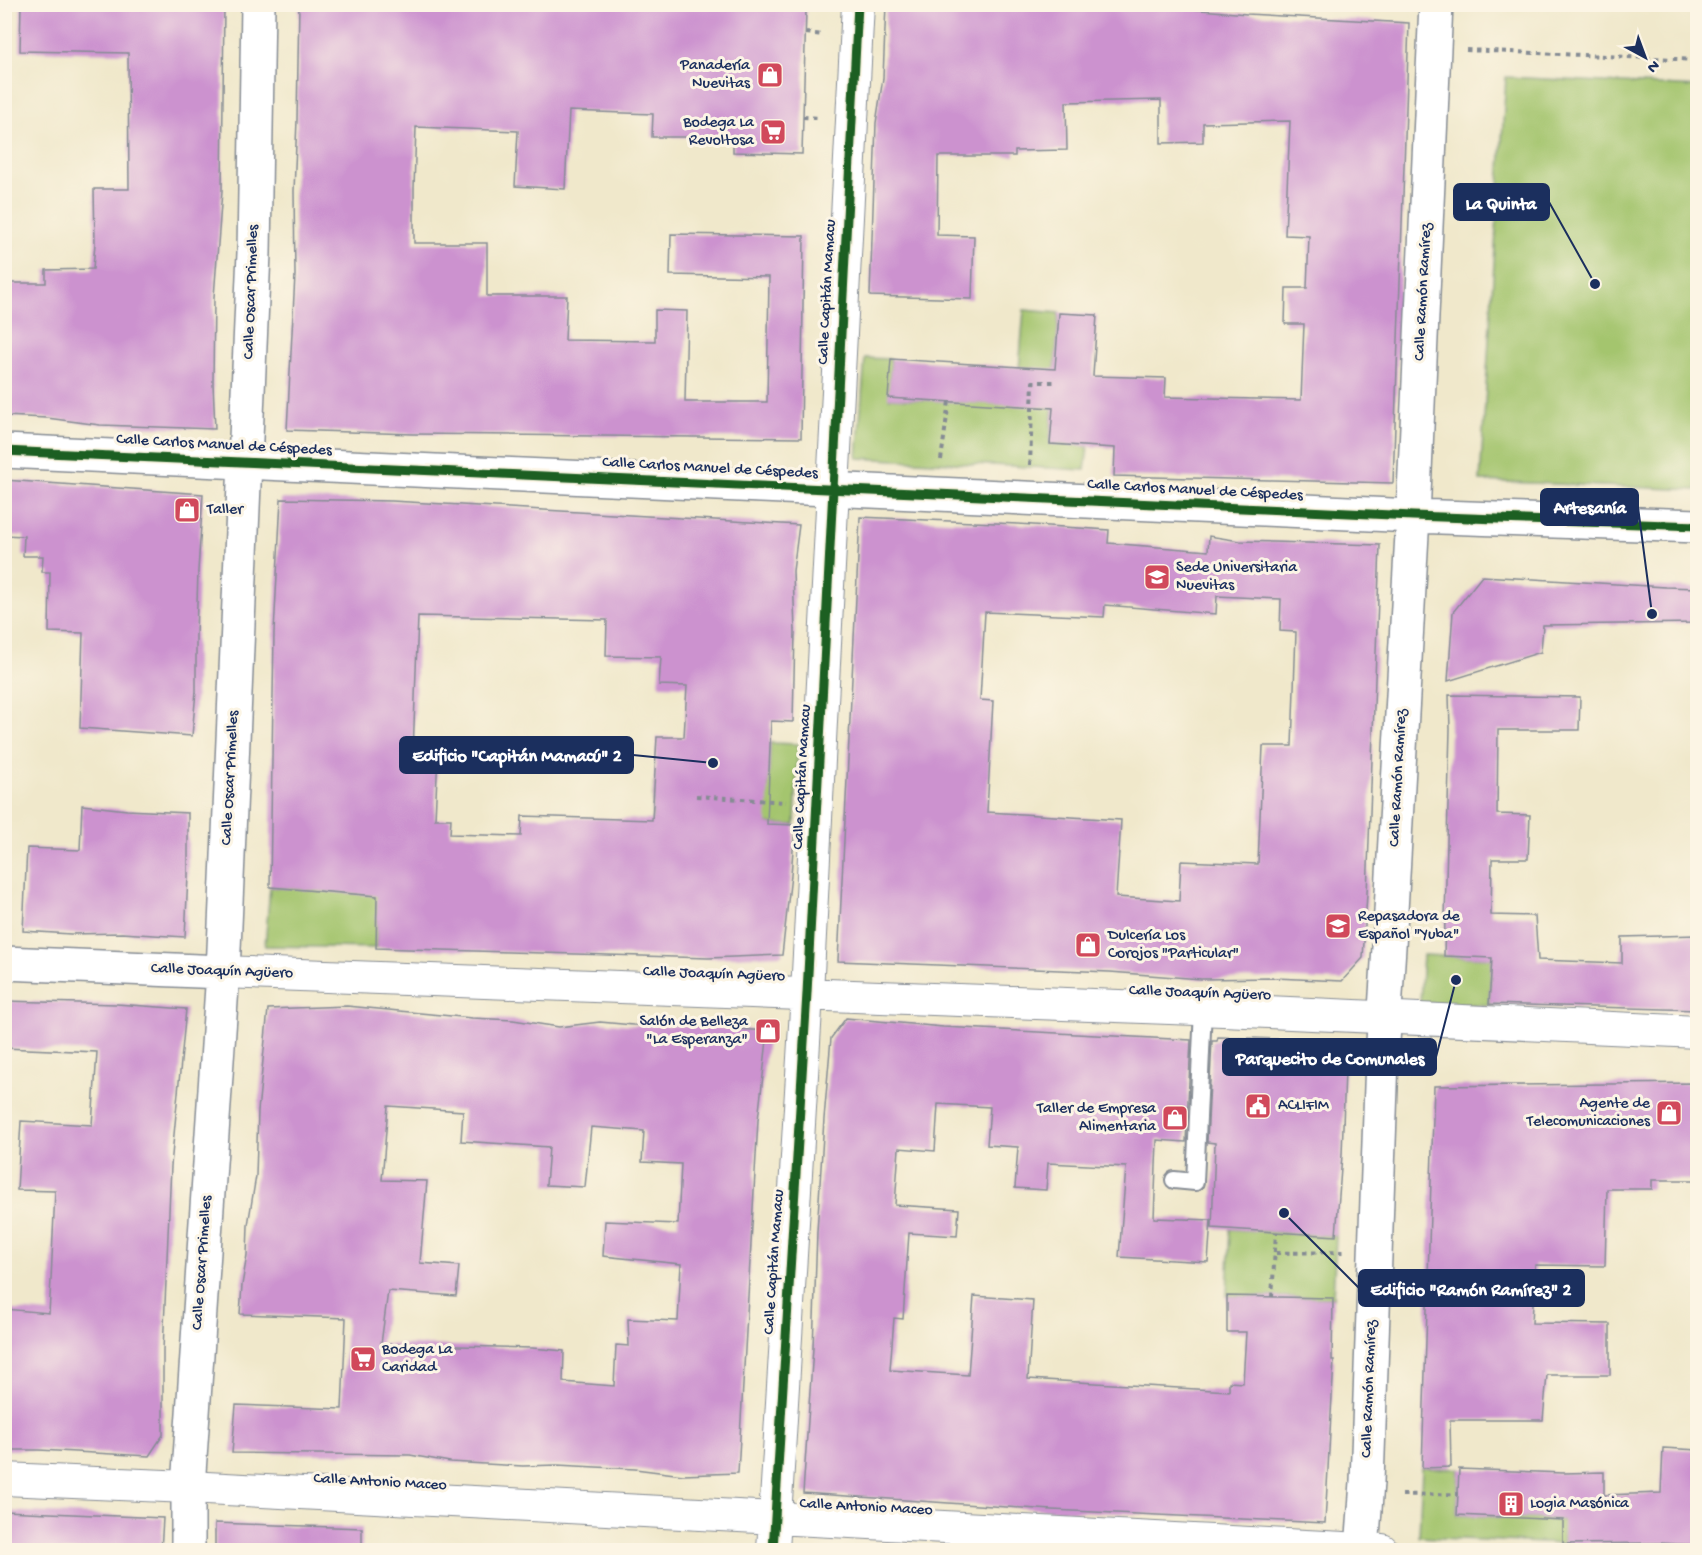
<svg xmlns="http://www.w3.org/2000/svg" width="1702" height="1555" font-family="'Gochi Hand',sans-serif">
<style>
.green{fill:#a4c56e;stroke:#607a66;stroke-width:1.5}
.building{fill:#cc92cf;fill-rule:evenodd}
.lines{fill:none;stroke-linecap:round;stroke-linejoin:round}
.service-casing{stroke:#868c94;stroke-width:20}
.minor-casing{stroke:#868c94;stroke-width:34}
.tertiary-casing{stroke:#868c94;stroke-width:36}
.secondary-casing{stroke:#868c94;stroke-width:36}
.path{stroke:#868c94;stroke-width:4;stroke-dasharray:4.5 4.5;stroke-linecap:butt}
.service{stroke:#fff;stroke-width:16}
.minor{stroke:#fff;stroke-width:32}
.tertiary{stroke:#fff;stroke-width:33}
.secondary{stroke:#fff;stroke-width:33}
.cycleway-casing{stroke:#fcf5e5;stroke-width:13}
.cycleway{stroke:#1b5e20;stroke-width:9}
.labels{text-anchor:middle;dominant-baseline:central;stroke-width:6;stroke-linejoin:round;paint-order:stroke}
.poi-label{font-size:16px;fill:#1b2f5e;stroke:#fcf5e5;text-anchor:start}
.street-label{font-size:16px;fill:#1b2f5e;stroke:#fcf5e5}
.leader{fill:none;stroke:#1b2f5e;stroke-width:2}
.callout-dot{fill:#1b2f5e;stroke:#fcf5e5;stroke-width:2}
.callout{fill:#1b2f5e;stroke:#1b2f5e;stroke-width:2}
.callout-label{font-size:18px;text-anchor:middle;font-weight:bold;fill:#fff}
</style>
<rect width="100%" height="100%" fill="#fcf5e5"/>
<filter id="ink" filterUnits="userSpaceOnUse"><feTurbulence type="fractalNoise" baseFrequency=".0167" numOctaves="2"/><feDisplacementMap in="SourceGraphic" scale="12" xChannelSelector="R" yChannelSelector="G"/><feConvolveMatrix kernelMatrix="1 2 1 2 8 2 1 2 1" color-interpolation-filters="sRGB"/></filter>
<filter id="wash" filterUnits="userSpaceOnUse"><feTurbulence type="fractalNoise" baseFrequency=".008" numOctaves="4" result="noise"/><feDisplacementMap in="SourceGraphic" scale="24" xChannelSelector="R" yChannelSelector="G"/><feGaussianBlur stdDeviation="1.35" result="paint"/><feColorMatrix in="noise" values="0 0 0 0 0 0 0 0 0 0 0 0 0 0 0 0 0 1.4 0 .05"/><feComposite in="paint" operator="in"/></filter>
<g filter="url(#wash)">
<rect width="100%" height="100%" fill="#f0e8cb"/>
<path class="green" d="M1506,77l191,10v403l-217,-9z
M1024,310l35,3 -9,131 38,2 -3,24 -228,-12 8,-100 26,1 -2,39 127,7z
M770,743l28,1 -3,81 -143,-5 2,-38 114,5z
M270,887l108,7 -2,54 -111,-2z
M1423,955l69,3 -3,47 -69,-2z
M1230,1229l106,7 -3,62 -106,-2z
M1422,1468l37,1 -2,46 107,5 -1,24 -144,-7z"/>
<g id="blocks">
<path class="building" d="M21,4h203l-2,187 -8,106 -1,86 2,46 -115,-4 -53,-7 -43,-2v-133h42v-13l47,-1 2,-26 -1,-54h35l-1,-136 -108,-2z
M299,4h419v3l88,3 -4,144 -69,-2v-15h-81l1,-23 -84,-3 -4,78 -50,-3 3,-55 -102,-4 -2,61v55h73v53h80l-2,44 90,1v-31l32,1 -2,91h82l2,-125 -99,-2 1,-41 133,2 -3,202 -388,-4 -126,-4 8,-155 -1,-84 3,-71z
M886,4h246l115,10 162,9 -16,460 -279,-7 1,-28 -65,-4 3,-36 -165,-10 3,-39 164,10 4,-56 38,2 -4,61 73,2 -1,19 136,3 3,-76h-19l1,-36h21l2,-52 -24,-1 5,-114 -87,2v19l-42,1v-43l-95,2 1,48 -52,1v5h-77l-1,79 37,1 -2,63 -102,-3 6,-173 7,-45z
M4,480l199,14 -5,77 -2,64v56l-4,45 -112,-8 3,-95 -34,-1 1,-60h-8l1,-16h-20l1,-20 -20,-1z
M281,499l111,2 407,24 -6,46 2,61 -2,90 -22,-1 -4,103 28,1 -4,50 -9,80 -74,3 -332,-10 1,-52 -107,-9 4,-255zM418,616l189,4 -1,36 55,1 -2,28 28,1 -3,51h-27l-5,83 -130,-4 -1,20 -71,-2 1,-15h-16l3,-65 -25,-1z
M860,517l158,7 91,6 -1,13 100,8 1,-15 31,5 140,4 -13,349 -4,64 -21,23 -67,-3 -74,1 -91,-7 -272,-11zM1217,596l64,3 -1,32 16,1 -4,114h-29l-5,118 -77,-3 -2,40 -63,-4 5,-77 -134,-8 6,-111 -13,-1 5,-88 119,5 1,-12 111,9z
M1482,576l183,11 33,1v35l-155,2 -2,27 -93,29 5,-69z
M1449,695l131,2 -1,33h-81l-1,84 33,1 -2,44h-36l-1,56 44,1 3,44 84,3v-26l76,-2v75l-209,-6 3,-46 -48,-2 6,-227z
M82,805l45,5 61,3v63l-3,61 -63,-4 -51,1 -48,-3 4,-83 53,2z
M4,1001l112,3 70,5 -15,157 -8,184v85l-14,21 -110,-6h-35v-141l45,4 2,-33 4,-89 -38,-1 4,-69 71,4 5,-73 -93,-4z
M347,1006l125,12 41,2 46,7 41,-5 33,3 57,1 78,5 -10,89 -20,353 -55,2 -48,-6 -78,-4 -34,1 -73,-4 -40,-7 -178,-2 4,-48 106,4 4,-91 -106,-4 2,-29 5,-30 1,-30 8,-49 2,-65 10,-102zM388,1106l75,5 -2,30 88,6 -3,38 39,2 6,-60 53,4 -2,31 39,2 -3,60 -73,-3 -2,35 78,8 -3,57 -50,-2 1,27 -13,-1 -2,41 -51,-4 1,-31 -32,-3 -151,-4 7,-53 68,5 3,-30 -39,-3 7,-82 -45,-1z
M846,1018l97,9 248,13 -5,102 -29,-2 -3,78 57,2 -3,42 -89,-5 7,-90 -78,-4 -2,27 -31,-2 3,-41 -31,-2 3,-38 -52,-3 -3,47 -36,-3 -4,57 64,4 -2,27 -48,-3 -6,86 -9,-1 -4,52 78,5 6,-79 59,4 -5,79 201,12v-9l14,1 3,-51h-19v-36l106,2 -1,62h2l-9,163 -273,-13 -249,-17 10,-145 4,-116 7,-113 7,-81z
M1218,1037l128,4 -4,114 -6,81 -124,-8 3,-85 -8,-1 5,-101h5z
M1698,1083v97h-46v9h-45l-2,77 -70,-1 -3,58 78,1v51h-63l-4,45h-93l1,47 -29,1 12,-382z
M1663,1448l35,2v95l-39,-2 -96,1v-24l-106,-5 2,-46 105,4 40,-1v23l57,-2z
M4,1511l159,7 -2,33h-157z
M215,1523l147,5v23h-147z"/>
</g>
</g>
<g filter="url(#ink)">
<use href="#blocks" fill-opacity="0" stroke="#868c94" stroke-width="1.5"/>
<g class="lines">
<defs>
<path id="service" d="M1174,1180l21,2 8,-173"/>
<path id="minor" d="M223,972l1000,38 475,22
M4,1479l184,8 1194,63
M773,1550l34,-557 51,-989"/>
<path id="tertiary" d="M4,451l1409,65 285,10
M1362,1550l5,-68 15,-424 7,-111 24,-431 23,-512"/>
<path id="secondary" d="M4,963l219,9
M188,1550v-63l35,-515 31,-719 4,-249"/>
</defs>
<use href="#service" class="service-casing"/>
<use href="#minor" class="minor-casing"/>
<use href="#tertiary" class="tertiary-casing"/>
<use href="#secondary" class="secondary-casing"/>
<path class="path" d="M806,33l17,2
M1466,50l232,10
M803,117l17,1
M941,460l8,-59
M1030,465l3,-83h21
M696,796l90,6
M1276,1253l68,-1
M1272,1297l4,-65
M1402,1495l57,-1"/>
<use href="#service" class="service"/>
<use href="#minor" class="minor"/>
<use href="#tertiary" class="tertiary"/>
<use href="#secondary" class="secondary"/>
<defs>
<path id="cycleway" d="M4,451l1409,65 285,10
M773,1550l34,-557 51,-989"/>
</defs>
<use href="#cycleway" class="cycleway-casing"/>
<use href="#cycleway" class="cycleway"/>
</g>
</g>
<defs>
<symbol id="shop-square" viewBox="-11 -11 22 22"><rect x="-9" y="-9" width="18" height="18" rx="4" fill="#d1495b" stroke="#fcf5e5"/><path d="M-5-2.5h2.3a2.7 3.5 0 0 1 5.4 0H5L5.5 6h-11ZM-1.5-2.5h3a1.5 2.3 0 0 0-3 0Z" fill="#fff"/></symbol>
<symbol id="supermarket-square" viewBox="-11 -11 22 22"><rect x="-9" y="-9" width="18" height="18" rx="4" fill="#d1495b" stroke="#fcf5e5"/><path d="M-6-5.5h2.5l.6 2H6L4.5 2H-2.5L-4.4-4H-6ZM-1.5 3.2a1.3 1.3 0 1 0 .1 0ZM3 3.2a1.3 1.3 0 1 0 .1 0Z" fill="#fff"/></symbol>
<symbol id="university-square" viewBox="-11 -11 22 22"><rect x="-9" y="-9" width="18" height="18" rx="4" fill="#d1495b" stroke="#fcf5e5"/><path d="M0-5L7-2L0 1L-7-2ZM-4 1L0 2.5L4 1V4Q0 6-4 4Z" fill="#fff"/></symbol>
<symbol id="school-square" viewBox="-11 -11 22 22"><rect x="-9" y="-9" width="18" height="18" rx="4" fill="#d1495b" stroke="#fcf5e5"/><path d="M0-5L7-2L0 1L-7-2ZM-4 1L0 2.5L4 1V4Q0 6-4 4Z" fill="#fff"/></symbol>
<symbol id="civic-square" viewBox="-11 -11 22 22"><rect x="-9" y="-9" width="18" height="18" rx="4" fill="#d1495b" stroke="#fcf5e5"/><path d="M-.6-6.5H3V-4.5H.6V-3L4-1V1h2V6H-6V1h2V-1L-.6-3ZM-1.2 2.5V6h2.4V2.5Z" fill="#fff"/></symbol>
<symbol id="building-square" viewBox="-11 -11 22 22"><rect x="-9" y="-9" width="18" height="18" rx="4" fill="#d1495b" stroke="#fcf5e5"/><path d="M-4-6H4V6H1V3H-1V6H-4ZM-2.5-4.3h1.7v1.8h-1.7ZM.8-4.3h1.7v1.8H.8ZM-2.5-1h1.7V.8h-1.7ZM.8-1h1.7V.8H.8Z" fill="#fff"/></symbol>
</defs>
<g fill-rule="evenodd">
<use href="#shop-square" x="755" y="60" width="30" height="30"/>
<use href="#supermarket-square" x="758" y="117" width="30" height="30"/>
<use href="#shop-square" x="172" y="495" width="30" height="30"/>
<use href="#university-square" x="1142" y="562" width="30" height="30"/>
<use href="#school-square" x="1323" y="911" width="30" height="30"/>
<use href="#shop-square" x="1073" y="930" width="30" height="30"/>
<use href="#shop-square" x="753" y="1016" width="30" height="30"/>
<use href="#civic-square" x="1243" y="1091" width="30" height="30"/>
<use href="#shop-square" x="1654" y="1098" width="30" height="30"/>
<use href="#shop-square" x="1160" y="1103" width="30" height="30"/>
<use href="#supermarket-square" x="348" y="1344" width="30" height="30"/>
<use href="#building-square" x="1496" y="1489" width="30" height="30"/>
</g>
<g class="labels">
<g class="poi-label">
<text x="750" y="66" text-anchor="end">Panadería<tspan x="750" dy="18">Nuevitas</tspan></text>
<text x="754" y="123" text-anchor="end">Bodega La<tspan x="754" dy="18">Revoltosa</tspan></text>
<text x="207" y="510">Taller</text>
<text x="1176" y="568">Sede Universitaria<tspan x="1176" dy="18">Nuevitas</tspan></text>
<text x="1358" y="917">Repasadora de<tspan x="1358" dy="18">Español "Yuba"</tspan></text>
<text x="1108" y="936">Dulcería Los<tspan x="1108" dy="18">Corojos "Particular"</tspan></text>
<text x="748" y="1022" text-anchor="end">Salón de Belleza<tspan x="748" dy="18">"La Esperanza"</tspan></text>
<text x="1650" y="1104" text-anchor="end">Agente de<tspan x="1650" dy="18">Telecomunicaciones</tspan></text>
<text x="1278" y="1106">ACLIFIM</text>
<text x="1156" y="1109" text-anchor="end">Taller de Empresa<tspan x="1156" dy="18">Alimentaria</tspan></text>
<text x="382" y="1350">Bodega La<tspan x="382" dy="18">Caridad</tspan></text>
<text x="1530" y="1504">Logia Masónica</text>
</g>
<g class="street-label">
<text transform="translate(252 292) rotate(-88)">Calle Oscar Primelles</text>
<text transform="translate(828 292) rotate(-87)">Calle Capitán Mamacu</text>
<text transform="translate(1424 292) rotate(-87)">Calle Ramón Ramírez</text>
<text transform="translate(224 446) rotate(3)">Calle Carlos Manuel de Céspedes</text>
<text transform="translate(710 469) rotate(3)">Calle Carlos Manuel de Céspedes</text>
<text transform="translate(1195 491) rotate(3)">Calle Carlos Manuel de Céspedes</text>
<text transform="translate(803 777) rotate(-87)">Calle Capitán Mamacu</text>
<text transform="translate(231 778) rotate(-87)">Calle Oscar Primelles</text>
<text transform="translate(1399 778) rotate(-87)">Calle Ramón Ramírez</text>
<text transform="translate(222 972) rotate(2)">Calle Joaquín Agüero</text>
<text transform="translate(714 975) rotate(2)">Calle Joaquín Agüero</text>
<text transform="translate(1200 994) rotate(2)">Calle Joaquín Agüero</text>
<text transform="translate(775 1262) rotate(-86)">Calle Capitán Mamacu</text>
<text transform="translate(203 1263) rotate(-86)">Calle Oscar Primelles</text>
<text transform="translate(1370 1389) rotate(-88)">Calle Ramón Ramírez</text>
<text transform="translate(380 1483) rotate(3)">Calle Antonio Maceo</text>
<text transform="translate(866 1508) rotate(3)">Calle Antonio Maceo</text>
</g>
</g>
<path class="leader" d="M1595 284L1549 202M1652 614L1638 507M713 763L633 755M1456 980L1436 1057M1284 1213L1359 1288"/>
<g class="callout-dot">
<circle cx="1595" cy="284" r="6"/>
<circle cx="1652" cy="614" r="6"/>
<circle cx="713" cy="763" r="6"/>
<circle cx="1456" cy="980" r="6"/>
<circle cx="1284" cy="1213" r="6"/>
</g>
<g class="callout">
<rect x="1454" y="184" width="95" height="36" rx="6"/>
<rect x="1541" y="489" width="97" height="36" rx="6"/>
<rect x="400" y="737" width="233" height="36" rx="6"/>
<rect x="1223" y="1039" width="213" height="36" rx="6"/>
<rect x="1359" y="1270" width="225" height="36" rx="6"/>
</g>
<g class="callout-label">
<text x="1501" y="209">La Quinta</text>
<text x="1590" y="513">Artesanía</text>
<text x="517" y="761">Edificio "Capitán Mamacú" 2</text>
<text x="1330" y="1064">Parquecito de Comunales</text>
<text x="1471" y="1295">Edificio "Ramón Ramírez" 2</text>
</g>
<rect width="1702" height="1555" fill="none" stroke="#fcf5e5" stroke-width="24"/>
<g transform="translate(1645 57) rotate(139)" stroke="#fcf5e5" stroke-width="4.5" paint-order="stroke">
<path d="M0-4.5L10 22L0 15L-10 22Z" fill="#1b2f5e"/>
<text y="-9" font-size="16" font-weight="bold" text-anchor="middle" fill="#1b2f5e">N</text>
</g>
</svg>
